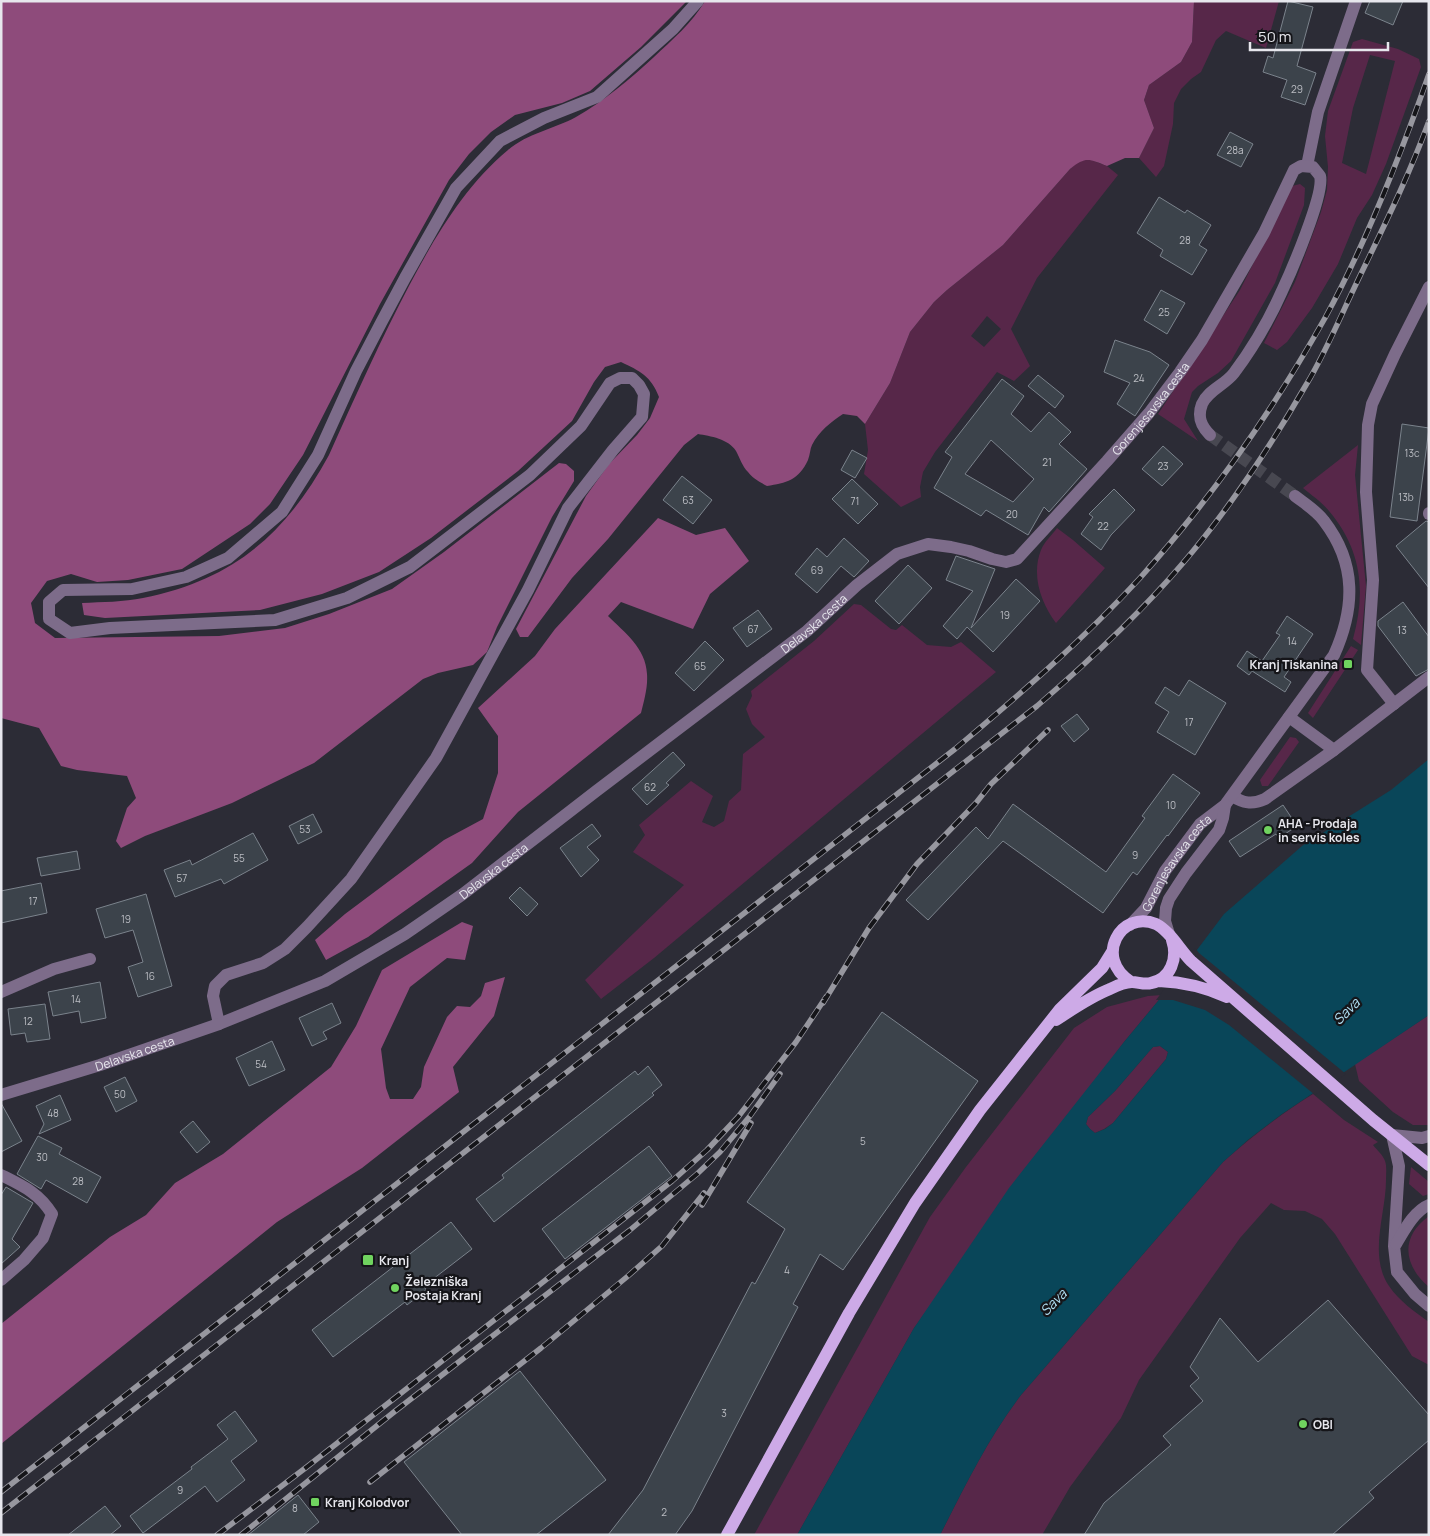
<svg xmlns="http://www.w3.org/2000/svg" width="1430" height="1536" font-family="Manrope,sans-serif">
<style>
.green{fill:#572749;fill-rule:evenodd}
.forest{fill:#8e4b7b}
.water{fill:#094659;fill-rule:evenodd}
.pier{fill:#2c2c36}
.building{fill:#3c434b;stroke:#7b838c;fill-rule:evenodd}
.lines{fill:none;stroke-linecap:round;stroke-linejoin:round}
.minor-tunnel{stroke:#484851;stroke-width:12;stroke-dasharray:12 6;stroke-linecap:butt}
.minor{stroke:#7d6c8a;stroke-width:12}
.major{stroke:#cdaae7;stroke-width:12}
.rail-casing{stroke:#97979f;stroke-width:5.5}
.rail{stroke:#151519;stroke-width:4;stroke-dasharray:11;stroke-linecap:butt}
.poi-dot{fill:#70d35f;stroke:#151519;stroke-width:2}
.labels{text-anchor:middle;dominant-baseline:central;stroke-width:4.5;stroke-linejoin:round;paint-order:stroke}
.number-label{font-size:10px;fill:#bcbec4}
.street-label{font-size:12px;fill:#e7e7ed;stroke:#151519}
.poi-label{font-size:12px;font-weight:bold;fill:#e7e7ed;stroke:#151519;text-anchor:start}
.water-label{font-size:14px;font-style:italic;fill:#afdef2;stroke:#151519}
</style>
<rect width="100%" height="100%" fill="#2c2c36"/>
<path class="green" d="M1194,1h85l-13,47 -40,-17 -10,9 -15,32 -10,7 -10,10 -7,14 -1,21 -9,42 -8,11 -17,-19 15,-30 -10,-28 5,-15 32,-23 11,-20z
M1362,39l36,10 21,10 2,8 -35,97 -14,31 -15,23 -19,46 -26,44 -25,34 -10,8 -13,-7 31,-61 26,-70 6,-22 1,-23 -3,-31 3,-25 25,-69zM1370,55l25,6 -29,113 -24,-11 11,-55z
M1089,159l18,7 11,9 -81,103 -26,51 19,37 -16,15 -17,-9 -62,80 -12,20 -3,15 1,10 -20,10 -37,-33 4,-24 -3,-26 25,-41 20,-51 24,-30 13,-12 56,-45 67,-76 10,-9zM987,316l14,13 -17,18 -13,-11z
M1300,184l5,4 -1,17 -29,78 -44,78 -13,12 -20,13 -6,6 -8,27 14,22 -40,-27 82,-124 52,-104z
M1358,445l-3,30 11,111 -5,59 -8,-6c13,-47 9,-89 -24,-128 -7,-9 -18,-16 -26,-23z
M1057,528l16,12 32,28 -49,55c-15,-20 -25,-48 -15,-73 3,-8 11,-15 16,-22z
M854,604l7,1 30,24 5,1 6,-5 25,20 24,2 10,-5 35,30 -342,286 -53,41 -16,-19 99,-95 -51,-33 12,-17 -6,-10 52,-44 22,15 -11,26 12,5 10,-6 5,-20 12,-11 2,-36 22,-17 -13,-13 -6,-15 6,-13 -1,-5 63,-50z
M1351,646l7,4 -45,68 -5,-5z
M1290,737l6,1 3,4 -31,44h-6l-2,-6z
M1163,995l-39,47 -210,286 -117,207h-43l176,-318 36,-50 108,-139 33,-21 41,-11z
M1429,1015v110h-16l-20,-13 -34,-31 -4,-17z
M1160,1046l8,6 -2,7 -53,64 -9,6 -9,4 -5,-4 -4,-5 2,-7 27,-26 38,-44z
M1313,1094l31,26 34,22 -5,3c4,5 10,10 12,16 2,5 1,13 1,19 0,34 -18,75 3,106 10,15 26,26 40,36v43l-17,-9 -77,-122 -13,-15 -17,-8 -21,-1 -13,-7 -31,35 -101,142 -18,38 -51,69 -28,48h-102c25,-49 48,-97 81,-140l202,-233c29,-26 58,-48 90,-68z
M1411,1167l18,15v12l-6,2 -14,-12z
M1429,1216v71c-26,-22 -29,-50 0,-71z"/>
<path class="forest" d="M1,1h686l-46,46 -51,44 -28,12 -47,12 -24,17 -22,22 -20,26 -69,124 -77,151 -33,49 -20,20 -68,45 -54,11 -31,2 -26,-8 -24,7 -16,22 4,20 20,15 164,-2 66,-8 44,-14 63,-25 52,-37 115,-89 7,1 8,7v10l-22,36 -55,110 -10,25 -14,13 -35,8 -15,6 -109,84 -82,40 -87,33 -24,12 -5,-7 11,-33 9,-10 -9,-22 -50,-6 -16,-4 -22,-38 -38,-10z
M705,1h489l-2,41 -11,20 -32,23 -5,15 10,28 -15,30h-14l-18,8c-18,-7 -21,-10 -37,3l-67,76 -56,45 -13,12 -24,30 -20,51 -25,41 -8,-8 -14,-2c-12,8 -24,17 -31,31 -2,4 -2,10 -4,15 -9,20 -22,23 -41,26 -7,-4 -15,-8 -19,-14 -6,-6 -8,-14 -12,-21 -7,-12 -26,-15 -38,-17l-14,11 -76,94 -36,39 -44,59h-8l-4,-8 70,-133 23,-32 28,-29 13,-17 9,-21c-8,-21 -19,-26 -38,-35l-16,5 -11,15 -22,39 -54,50 -87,67 -52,34 -57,22 -62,16 -155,8 -21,-3 -2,-12c20,-1 42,-1 61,-5 90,-18 143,-64 186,-143 26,-58 52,-116 81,-171 26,-49 55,-98 98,-134 20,-17 46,-21 68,-33 28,-16 54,-38 78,-60 18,-17 38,-34 51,-56z
M658,518l38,17 29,-7 24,33 -39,33 -17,35 -72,-27 -13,14c16,16 38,32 39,58 1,13 -3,27 -6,39l-123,99 -46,51 -104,74 -42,23 -11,-20 30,-26 99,-74 39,-21 15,-46v-37l-20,-28 57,-52 20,-27z
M462,922l11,4 -8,34 -18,-2 -37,29 -29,62 5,39 4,11h23l8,-12 3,-20 23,-50 10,-11 13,1 11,-11 4,-13 20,-6 -11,39 -41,51 6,25 -97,76 -85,54 -276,222v-120l109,-87 36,-22 29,-32 48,-29 108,-87 25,-41 26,-56z"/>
<path class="water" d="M1429,759v256l-147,99 -33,25 -26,23 -202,233c-33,43 -56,91 -81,140h-143l117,-207 95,-140 115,-146 39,-47 61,-81 78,-68 89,-56zM1160,1046l8,6 -2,7 -53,64 -8,6 -10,4 -5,-4 -4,-5 2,-7 27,-26 38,-44z"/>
<path class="pier" d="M1195,948l4,5 147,121 -31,21 -86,-70 -24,-15 -32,-10h-17z"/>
<path class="building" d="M1288,1l25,6 -16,59 19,7 -11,32 -24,-8 6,-17 -24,-8 5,-16 5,2z
M1370,1h33l-10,24 -28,-12z
M1230,132l23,12 -12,23 -24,-12z
M1159,197l26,16 2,-3 24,15 -12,20 8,5 -15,25 -32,-19 3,-6 -26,-17z
M1161,290l24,13 -18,31 -23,-14z
M1115,340l35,12 19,13 -34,51 -18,-12 13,-21 -26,-11z
M1038,375l26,21 -9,12 -27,-22z
M1002,379l22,17 -13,18 20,18 18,-20 22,20 -12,12 28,25 -38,43 -5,-5 -16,28 -42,-25 -5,6 -47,-28 18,-31 -7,-5zM991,440l43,39 -21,23 -48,-28z
M1402,424l27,4 -12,93 -27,-4z
M1163,446l20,18 -21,22 -20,-17z
M852,450l15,8 -12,20 -14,-8z
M682,476l30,24 -19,24 -30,-24z
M852,479l26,25 -20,20 -26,-25z
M1114,489l21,21 -24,25 -10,15 -20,-16 12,-17 -4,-3z
M1426,521l3,1v66l-33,-42z
M844,538l25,23 -15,16 -13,-11 -24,27 -22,-19 22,-26 10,9z
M956,556l39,13 -24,59 45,-49 24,22 -47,51 -26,-25 -10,12 -14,-13 30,-35 -27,-11z
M908,565l24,23 -33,36 -24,-23z
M1403,602l26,35v32l-13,7 -38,-50v-5z
M758,610l14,19 -25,18 -14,-19z
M1287,616l26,18 -29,43 7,5 -6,10 -33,-21 -3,4 -12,-9 10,-15 15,10 18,-26 -4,-2z
M705,641l19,19 -30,31 -19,-18z
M1189,680l37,23 -31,52 -38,-23 12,-20 -14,-9 10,-16 14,9z
M1077,714l12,15 -15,13 -13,-16z
M673,752l12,13 -19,18 3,2 -22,20 -15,-16z
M1173,774l27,19 -32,43 -1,-1 -30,40 -4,-3 -30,41 -100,-72 -75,79 -22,-20 70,-73 12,12 25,-35 93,68 39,-54 -3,-2z
M1283,805l14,21 -18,12 -3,-4 -36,23 -11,-16z
M313,814l9,18 -24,12 -9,-18z
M592,824l9,12 -14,11 12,13 -18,17 -21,-29z
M253,833l15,27 -44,24 -3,-5 -46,18 -11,-27 26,-10 2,5z
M77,851l3,18 -39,7 -4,-18z
M41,883l6,30 -46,10v-32z
M520,887l18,17 -11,12 -18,-18z
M146,894l26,92 -34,11 -10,-30 15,-5 -10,-32 -28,8 -9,-29z
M100,982l6,36 -25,5 -2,-12 -26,5 -5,-24z
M332,1003l9,20 -18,9 4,7 -15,7 -13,-28z
M45,1004l5,35 -23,3 -2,-9 -14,2 -3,-26z
M882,1012l96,69 -135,189 -23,-16 -27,50 5,3 -38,73 -68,131 -17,24h-67l35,-45 109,-208 3,2 30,-55 -38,-27z
M272,1041l13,29 -36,16 -13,-28z
M648,1066l14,19 -10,8 2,2 -160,127 -18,-23 28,-21 -2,-3 133,-104 3,4z
M125,1077l12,24 -21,11 -12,-25z
M60,1095l11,25 -32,14 5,-10 -8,-18z
M1,1103l21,38 -21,11z
M193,1121l17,21 -13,11 -17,-21z
M38,1136l24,12 -3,6 42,23 -14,26 -41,-23 -5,9 -24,-15z
M649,1146l23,30 -107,83 -23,-30z
M6,1187l27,16 -21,36 8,8 -19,17v-69z
M451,1222l21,27 -48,37 2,4 -19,15 -2,-3 -72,55 -21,-27z
M1328,1300l101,115v25l-60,52 5,6 -42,37h-248l20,-32 67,-58 -8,-9 40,-35 -13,-15 9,-8 -9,-11 30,-49 38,44z
M520,1371l86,109 -70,55h-74l-58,-73z
M235,1411l22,30 -26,20 14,19 -28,22 -12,-16 -62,47 -13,-17 62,-47 -1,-2 37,-28 -11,-14z
M298,1495l21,27 -16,13h-55z
M105,1506l16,20 -11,9h-42z"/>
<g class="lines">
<path class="minor-tunnel" d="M1210,435l85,61"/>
<g class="minor">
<path d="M1307,166l11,-54 38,-111"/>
<path d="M1429,513v1"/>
<path d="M1394,704l-27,-34 6,-90 -7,-88 2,-67 4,-21 23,-50 34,-67"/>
<path d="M1289,717l45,33"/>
<path d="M1232,796c11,7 20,9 33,3l69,-49 95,-73"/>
<path id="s1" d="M1130,925l16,-17 19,-37 35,-47 25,-19 109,-150c21,-47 23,-91 -10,-134 -7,-10 -20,-18 -29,-25"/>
<path d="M1169,934l-4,-13 1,-13 3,-9 17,-26 33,-43 4,-12 2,-13"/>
<path d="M1,992l53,-23 36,-10"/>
<path d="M219,1024l-6,-28 2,-10 11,-11 37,-12 22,-14 22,-22 44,-48 85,-121 92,-168 40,-82 45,-58 29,-33 2,-23 -5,-9 -7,-7h-12l-10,5 -29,43 -51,49 -120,92 -63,31 -72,22 -165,8 -40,5 -21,-14v-17l14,-12 69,-1 54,-12 42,-19 54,-46 36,-57 38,-84 25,-48 24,-45 51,-90 44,-47 44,-23 53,-21 76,-68 25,-28"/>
<path id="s2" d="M1,1095l99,-30 119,-41 106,-43 80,-47 58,-40 132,-102 212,-161 50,-46 40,-31 31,-10 23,3 18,4 23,8 14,3 11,-3 90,-98 42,-48 31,-41 22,-32 62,-107 30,-63 7,-4 12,1c2,3 5,6 7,9 5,17 -29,96 -38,115 -12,27 -30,58 -48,82 -9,12 -26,17 -32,31 -5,13 -1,22 8,31"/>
<path d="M1429,1136l-7,2 -30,-3 7,31 -5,80 3,26 18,22 14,12"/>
<path d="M1,1175c22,11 38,18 51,39l-9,24 -19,22 -23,20"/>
<path d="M1396,1244c8,-13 18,-33 33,-39"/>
</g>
<path class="major" d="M1159,981c24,1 46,6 68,16
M1131,982c-38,-24 -10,-73 25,-58 14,7 24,26 35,37l182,159 56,45
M1056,1020c17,-11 34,-23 54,-31 6,-3 15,-7 22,-7 6,0 13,3 19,1 20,-4 27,-25 21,-43
M727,1535l122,-222 66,-110 65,-93 38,-48 42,-53 42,-41 10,-16"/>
<defs>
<path id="rail" d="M823,1003l46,-75 48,-64 59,-61 15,-19 57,-54
M702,1205l49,-82
M370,1482l171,-134 87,-72 34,-30 42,-53
M1,1492l954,-743c64,-54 128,-109 185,-171 71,-79 133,-168 185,-260 42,-77 75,-161 104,-244
M1,1513l1036,-807c52,-45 102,-91 146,-143 47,-55 87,-116 123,-178 20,-33 35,-70 52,-105 25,-52 51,-104 71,-159
M217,1535l91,-69 364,-285 35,-31 31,-33 58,-75 30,-45
M241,1535l153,-123 236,-182 67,-56 23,-22 30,-36 30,-42"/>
</defs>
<use href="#rail" class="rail-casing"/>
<use href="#rail" class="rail"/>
</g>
<g class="poi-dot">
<rect x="1343" y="659" width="10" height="10" rx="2.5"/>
<circle cx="1268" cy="830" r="5"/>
<rect x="362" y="1254" width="12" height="12" rx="2.5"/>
<circle cx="395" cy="1288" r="5"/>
<circle cx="1303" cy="1424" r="5"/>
<rect x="310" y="1497" width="10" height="10" rx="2.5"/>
</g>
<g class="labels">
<g class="number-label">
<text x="1297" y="89">29</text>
<text x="1235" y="150">28a</text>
<text x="1185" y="240">28</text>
<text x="1164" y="312">25</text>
<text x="1139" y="378">24</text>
<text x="1412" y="453">13c</text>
<text x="1047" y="462">21</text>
<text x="1163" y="466">23</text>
<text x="1406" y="497">13b</text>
<text x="688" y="500">63</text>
<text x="855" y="501">71</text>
<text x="1012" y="514">20</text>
<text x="1103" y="526">22</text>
<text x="817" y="570">69</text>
<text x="1005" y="615">19</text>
<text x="753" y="629">67</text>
<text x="1402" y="630">13</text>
<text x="1292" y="641">14</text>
<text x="700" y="666">65</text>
<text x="1189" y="722">17</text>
<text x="650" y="787">62</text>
<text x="1171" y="805">10</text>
<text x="305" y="829">53</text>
<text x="1135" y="855">9</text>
<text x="239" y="858">55</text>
<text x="182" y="878">57</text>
<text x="33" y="901">17</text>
<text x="126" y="919">19</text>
<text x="150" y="976">16</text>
<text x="76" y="999">14</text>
<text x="28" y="1021">12</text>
<text x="261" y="1064">54</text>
<text x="120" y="1094">50</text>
<text x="53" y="1113">48</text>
<text x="863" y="1141">5</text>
<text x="42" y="1157">30</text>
<text x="78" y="1181">28</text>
<text x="787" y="1270">4</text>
<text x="724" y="1413">3</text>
<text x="180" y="1490">9</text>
<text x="295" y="1508">8</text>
<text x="664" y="1512">2</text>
</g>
<g class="street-label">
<text stroke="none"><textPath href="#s2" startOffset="1384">Gorenjesavska cesta</textPath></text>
<text stroke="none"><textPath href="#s2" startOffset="950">Delavska cesta</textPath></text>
<text stroke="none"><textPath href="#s1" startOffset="78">Gorenjesavska cesta</textPath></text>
<text stroke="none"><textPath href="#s2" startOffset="545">Delavska cesta</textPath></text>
<text stroke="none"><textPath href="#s2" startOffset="140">Delavska cesta</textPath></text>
</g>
<g class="poi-label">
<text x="1338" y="664" text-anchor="end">Kranj Tiskanina</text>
<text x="1278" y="823">AHA - Prodaja<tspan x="1278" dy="14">in servis koles</tspan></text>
<text x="379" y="1260">Kranj</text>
<text x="405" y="1281">Železniška<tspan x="405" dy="14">Postaja Kranj</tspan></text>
<text x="1313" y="1424">OBI</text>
<text x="325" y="1502">Kranj Kolodvor</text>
</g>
<g class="water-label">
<text transform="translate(1346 1011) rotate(-45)">Sava</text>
<text transform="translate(1053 1302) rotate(-46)">Sava</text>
</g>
</g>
<rect width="1430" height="1536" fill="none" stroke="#e7e7ed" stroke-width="5"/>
<path d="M1250 42v8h138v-8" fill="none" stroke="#e7e7ed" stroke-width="2.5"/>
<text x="1258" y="42" font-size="15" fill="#e7e7ed" stroke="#151519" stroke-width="4" paint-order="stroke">50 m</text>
</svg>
